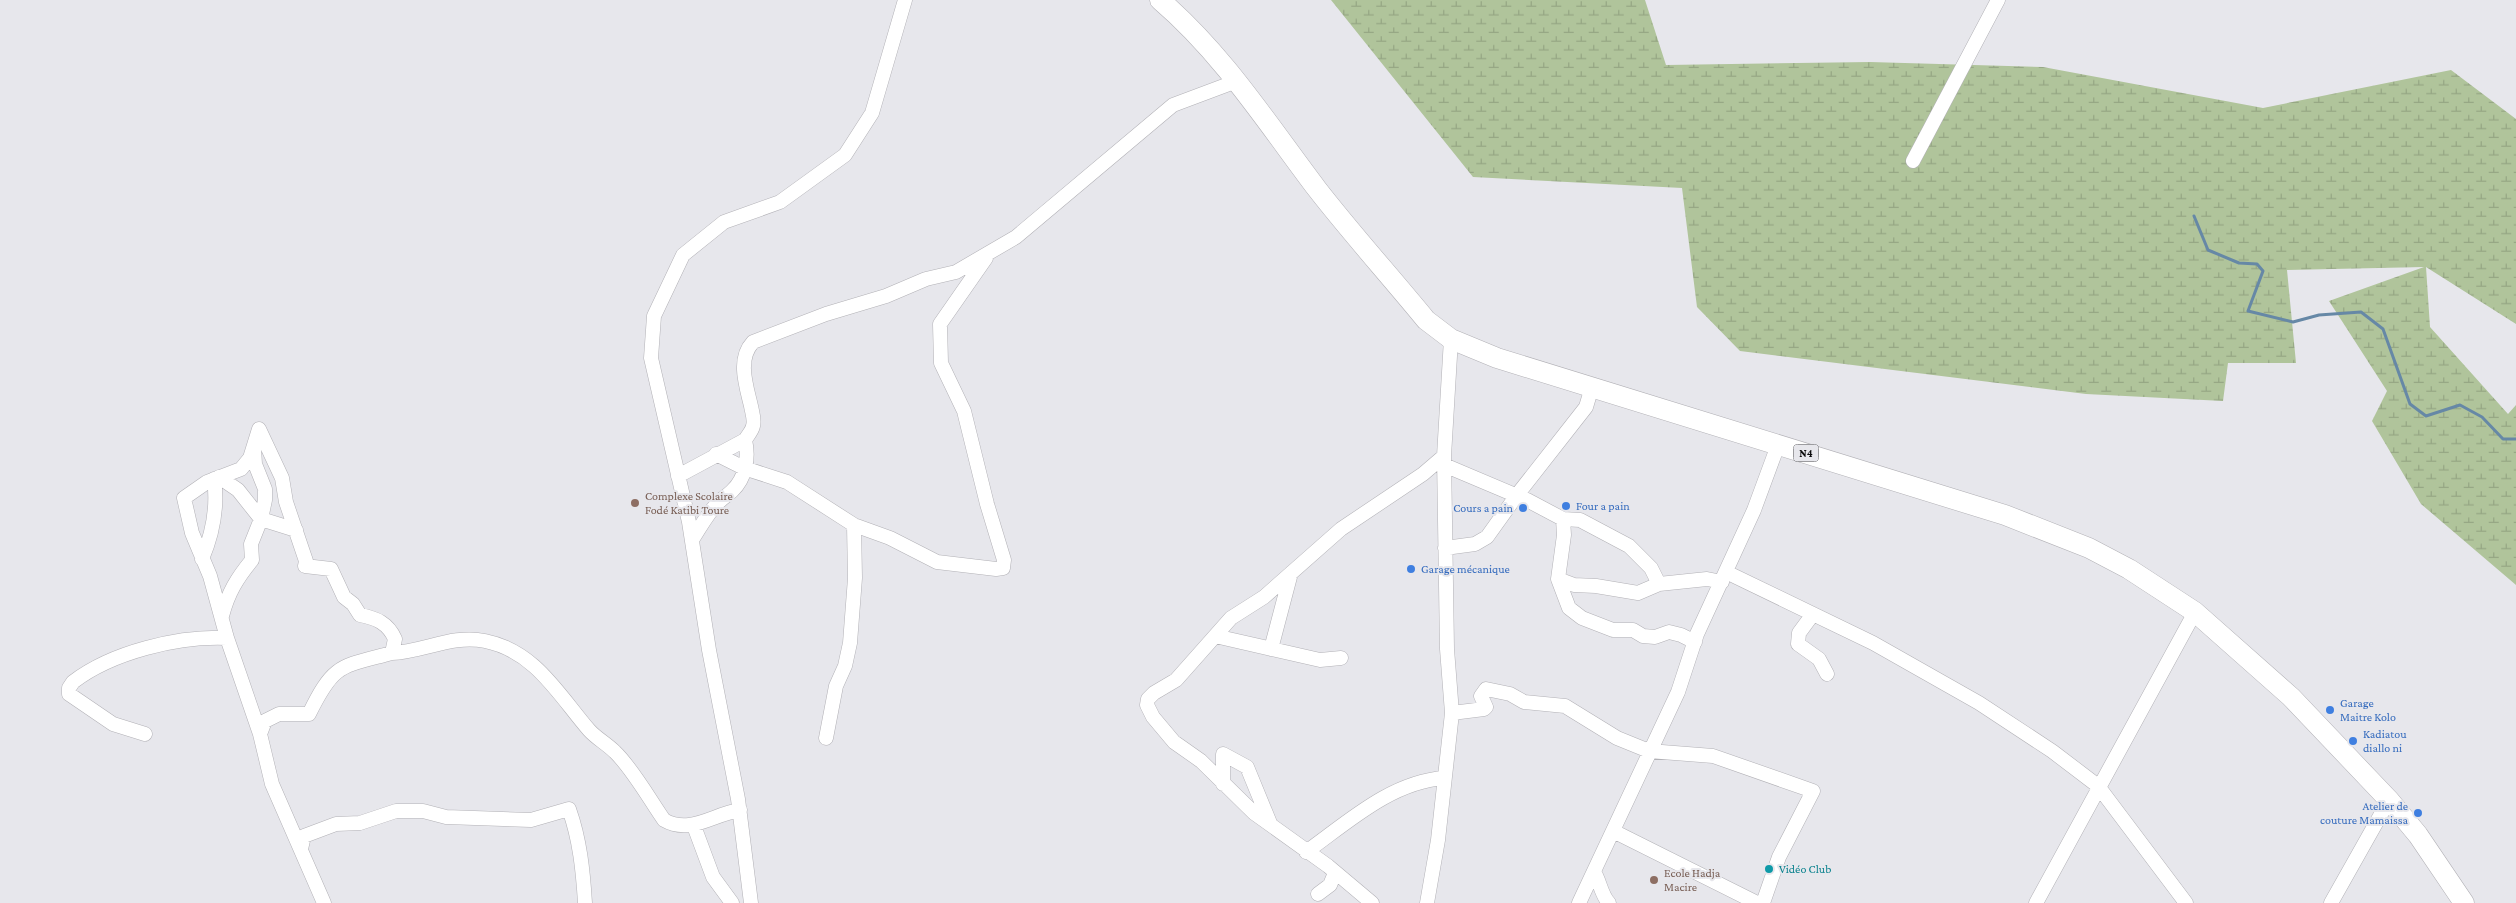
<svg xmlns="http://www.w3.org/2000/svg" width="2516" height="903" font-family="'Crimson Pro',serif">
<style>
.wetland{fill:url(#wetland-marsh)}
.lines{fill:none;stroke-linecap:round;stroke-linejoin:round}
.stream{stroke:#6688a6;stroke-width:3}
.minor-casing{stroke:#b2b1b6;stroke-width:15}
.highway-casing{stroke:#b2b1b6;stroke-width:21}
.minor{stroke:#fff;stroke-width:14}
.highway{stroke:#fff;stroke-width:20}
.education-dot{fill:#8d6e63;stroke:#e7e7ec;stroke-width:2}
.shop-dot{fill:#3f7fe0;stroke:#e7e7ec;stroke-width:2}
.culture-dot{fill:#0f9aa8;stroke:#e7e7ec;stroke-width:2}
.labels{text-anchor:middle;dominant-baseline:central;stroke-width:4;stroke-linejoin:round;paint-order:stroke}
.shield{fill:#e7e7ec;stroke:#4e4e50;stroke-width:1}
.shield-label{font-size:11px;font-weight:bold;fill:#0c0c0d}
.education-label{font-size:12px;fill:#785e54;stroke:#e7e7ec;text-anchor:start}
.shop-label{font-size:12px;fill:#366cbe;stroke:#e7e7ec;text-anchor:start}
.culture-label{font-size:12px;fill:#0d838f;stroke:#e7e7ec;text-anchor:start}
</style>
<defs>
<pattern id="wetland-marsh" width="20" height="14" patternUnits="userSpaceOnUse" patternTransform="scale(1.25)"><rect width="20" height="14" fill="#b0c49b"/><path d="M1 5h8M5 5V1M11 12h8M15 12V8" fill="none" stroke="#96a784"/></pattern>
</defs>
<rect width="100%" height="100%" fill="#e7e7ec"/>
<path class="wetland" d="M1331,0h314l21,65 204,-3 173,5 220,41 188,-38 65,49v205l-90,-57 4,60 78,87 8,-9v180l-95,-81 -49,-83 15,-30 -58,-90 95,-34 -137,3 9,93h-68l-5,38 -137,-7 -346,-43 -43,-44 -15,-119 -209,-11z"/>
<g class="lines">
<path class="stream" d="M2194,216l14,34 31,13 18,1 6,7 -15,40 45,11 26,-7 42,-3 22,17 27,75 16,12 34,-11 22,12 21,22h13"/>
<defs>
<path id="minor" d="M1913,161l85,-161
M716,454l28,14 43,14 67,43 36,13 47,24 59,7 7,-1 1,-8 -17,-56 -23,-93 -23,-48 -1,-39 46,-66
M1444,465l83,35 36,19 17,1 49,26 22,22 8,16
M678,476l67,-36c3,-5 7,-9 8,-14 2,-6 -1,-14 -2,-20 -5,-21 -14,-47 2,-64l73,-28 60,-18 40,-17 30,-7 60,-35 157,-132 64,-24
M219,477l19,13 23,29 35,11
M1563,519l1,16 -6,44 11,29 13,10 31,12h20l10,6 12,1 14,-5 12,3 14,7
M692,540c8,-12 15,-26 25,-36 4,-5 10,-8 15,-13 14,-13 17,-34 13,-51
M1445,548l30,-4 12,-7 30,-42 69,-88 6,-20
M202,559c11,-26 16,-52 12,-80
M1726,572l147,71 106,60 73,48 46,35 88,117
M1558,579l16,6 22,1 42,7 21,-9 48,-5 15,3
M1813,614l-14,19 -1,11 21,15 8,15
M222,616c6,-23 15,-38 30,-56l-1,-16 10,-25 4,-19v-11l-10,-25 -1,-15
M1215,636l105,24 21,-2
M227,638l-17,-62 -18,-43 -8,-35 23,-16 34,-13 9,-11 9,-29 23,49 4,24 20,59 -1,5 26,3 13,28 9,7 7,11c16,3 28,8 35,24l-3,14c31,-1 61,-19 93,-12 50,10 73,53 104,89 7,8 18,14 26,22 17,16 35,48 49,68 26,15 49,-6 76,-10
M1271,649l20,-76
M1452,713l32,-4 2,-2 -5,-11 5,-7 24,5 14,8 41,4 52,32 32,13 64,5 100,35 -34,66 -16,46
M145,734l-32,-10 -44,-30v-6l4,-6c39,-30 105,-46 154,-44l33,96 12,50 52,119
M260,734l5,-13 14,-7h30c25,-51 31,-47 83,-61
M826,738l10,-52 9,-20 5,-23 5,-65 -1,-53
M1223,784v-30l24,13 23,56
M694,826l19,51 19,26
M1613,831l144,72
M301,849l3,-13 32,-12 24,-1 36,-12h27l23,6 85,3 38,-11c11,31 14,62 16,94
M1306,852c42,-30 85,-70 138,-74
M1594,872c6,9 7,23 15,31
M1318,894l12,-9 5,-12
M751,903l-13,-104 -29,-149 -20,-128 -38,-164 3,-42 29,-61 41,-33 56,-20 65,-47 27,-42 33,-113
M1372,903l-44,-37 -74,-53 -53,-52 -27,-19 -21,-25 -6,-12 1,-6 6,-6 22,-13 55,-62 33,-21 77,-68 82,-55 21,-18
M1427,903l11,-63 14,-127 -5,-64 -3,-193 7,-117
M1579,903l99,-211 19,-58 57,-124 24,-65
M2036,903l159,-291
M2331,903l58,-103"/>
<path id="highway" d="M1160,0c63,54 107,123 157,189 35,45 73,87 109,131l25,19 46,19 508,157 84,33 40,21 66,43 96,85 98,103 29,35 46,68"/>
</defs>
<use href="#minor" class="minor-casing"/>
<use href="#highway" class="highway-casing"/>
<use href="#minor" class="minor"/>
<use href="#highway" class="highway"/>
</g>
<g class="education-dot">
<circle cx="635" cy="503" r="5"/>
<circle cx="1654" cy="880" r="5"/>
</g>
<g class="shop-dot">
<circle cx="1566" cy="506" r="5"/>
<circle cx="1523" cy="508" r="5"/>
<circle cx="1411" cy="569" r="5"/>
<circle cx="2330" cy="710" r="5"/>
<circle cx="2353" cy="741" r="5"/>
<circle cx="2418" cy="813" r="5"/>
</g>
<circle class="culture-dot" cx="1769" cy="869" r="5"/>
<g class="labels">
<rect class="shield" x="1793.5" y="444.5" width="25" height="17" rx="4"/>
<g class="shield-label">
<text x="1806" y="453">N4</text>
</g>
<g class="education-label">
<text x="645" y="496">Complexe Scolaire<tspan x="645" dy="14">Fodé Katibi Toure</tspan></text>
<text x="1664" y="873">Ecole Hadja<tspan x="1664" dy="14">Macire</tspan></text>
</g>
<g class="shop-label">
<text x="1576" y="506">Four a pain</text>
<text x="1513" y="508" text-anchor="end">Cours a pain</text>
<text x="1421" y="569">Garage mécanique</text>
<text x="2340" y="703">Garage<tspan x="2340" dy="14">Maitre Kolo</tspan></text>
<text x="2363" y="734">Kadiatou<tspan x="2363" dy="14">diallo ni</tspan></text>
<text x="2408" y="806" text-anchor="end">Atelier de<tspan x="2408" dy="14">couture Mamaissa</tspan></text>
</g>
<g class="culture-label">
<text x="1779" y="869">Vidéo Club</text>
</g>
</g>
</svg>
